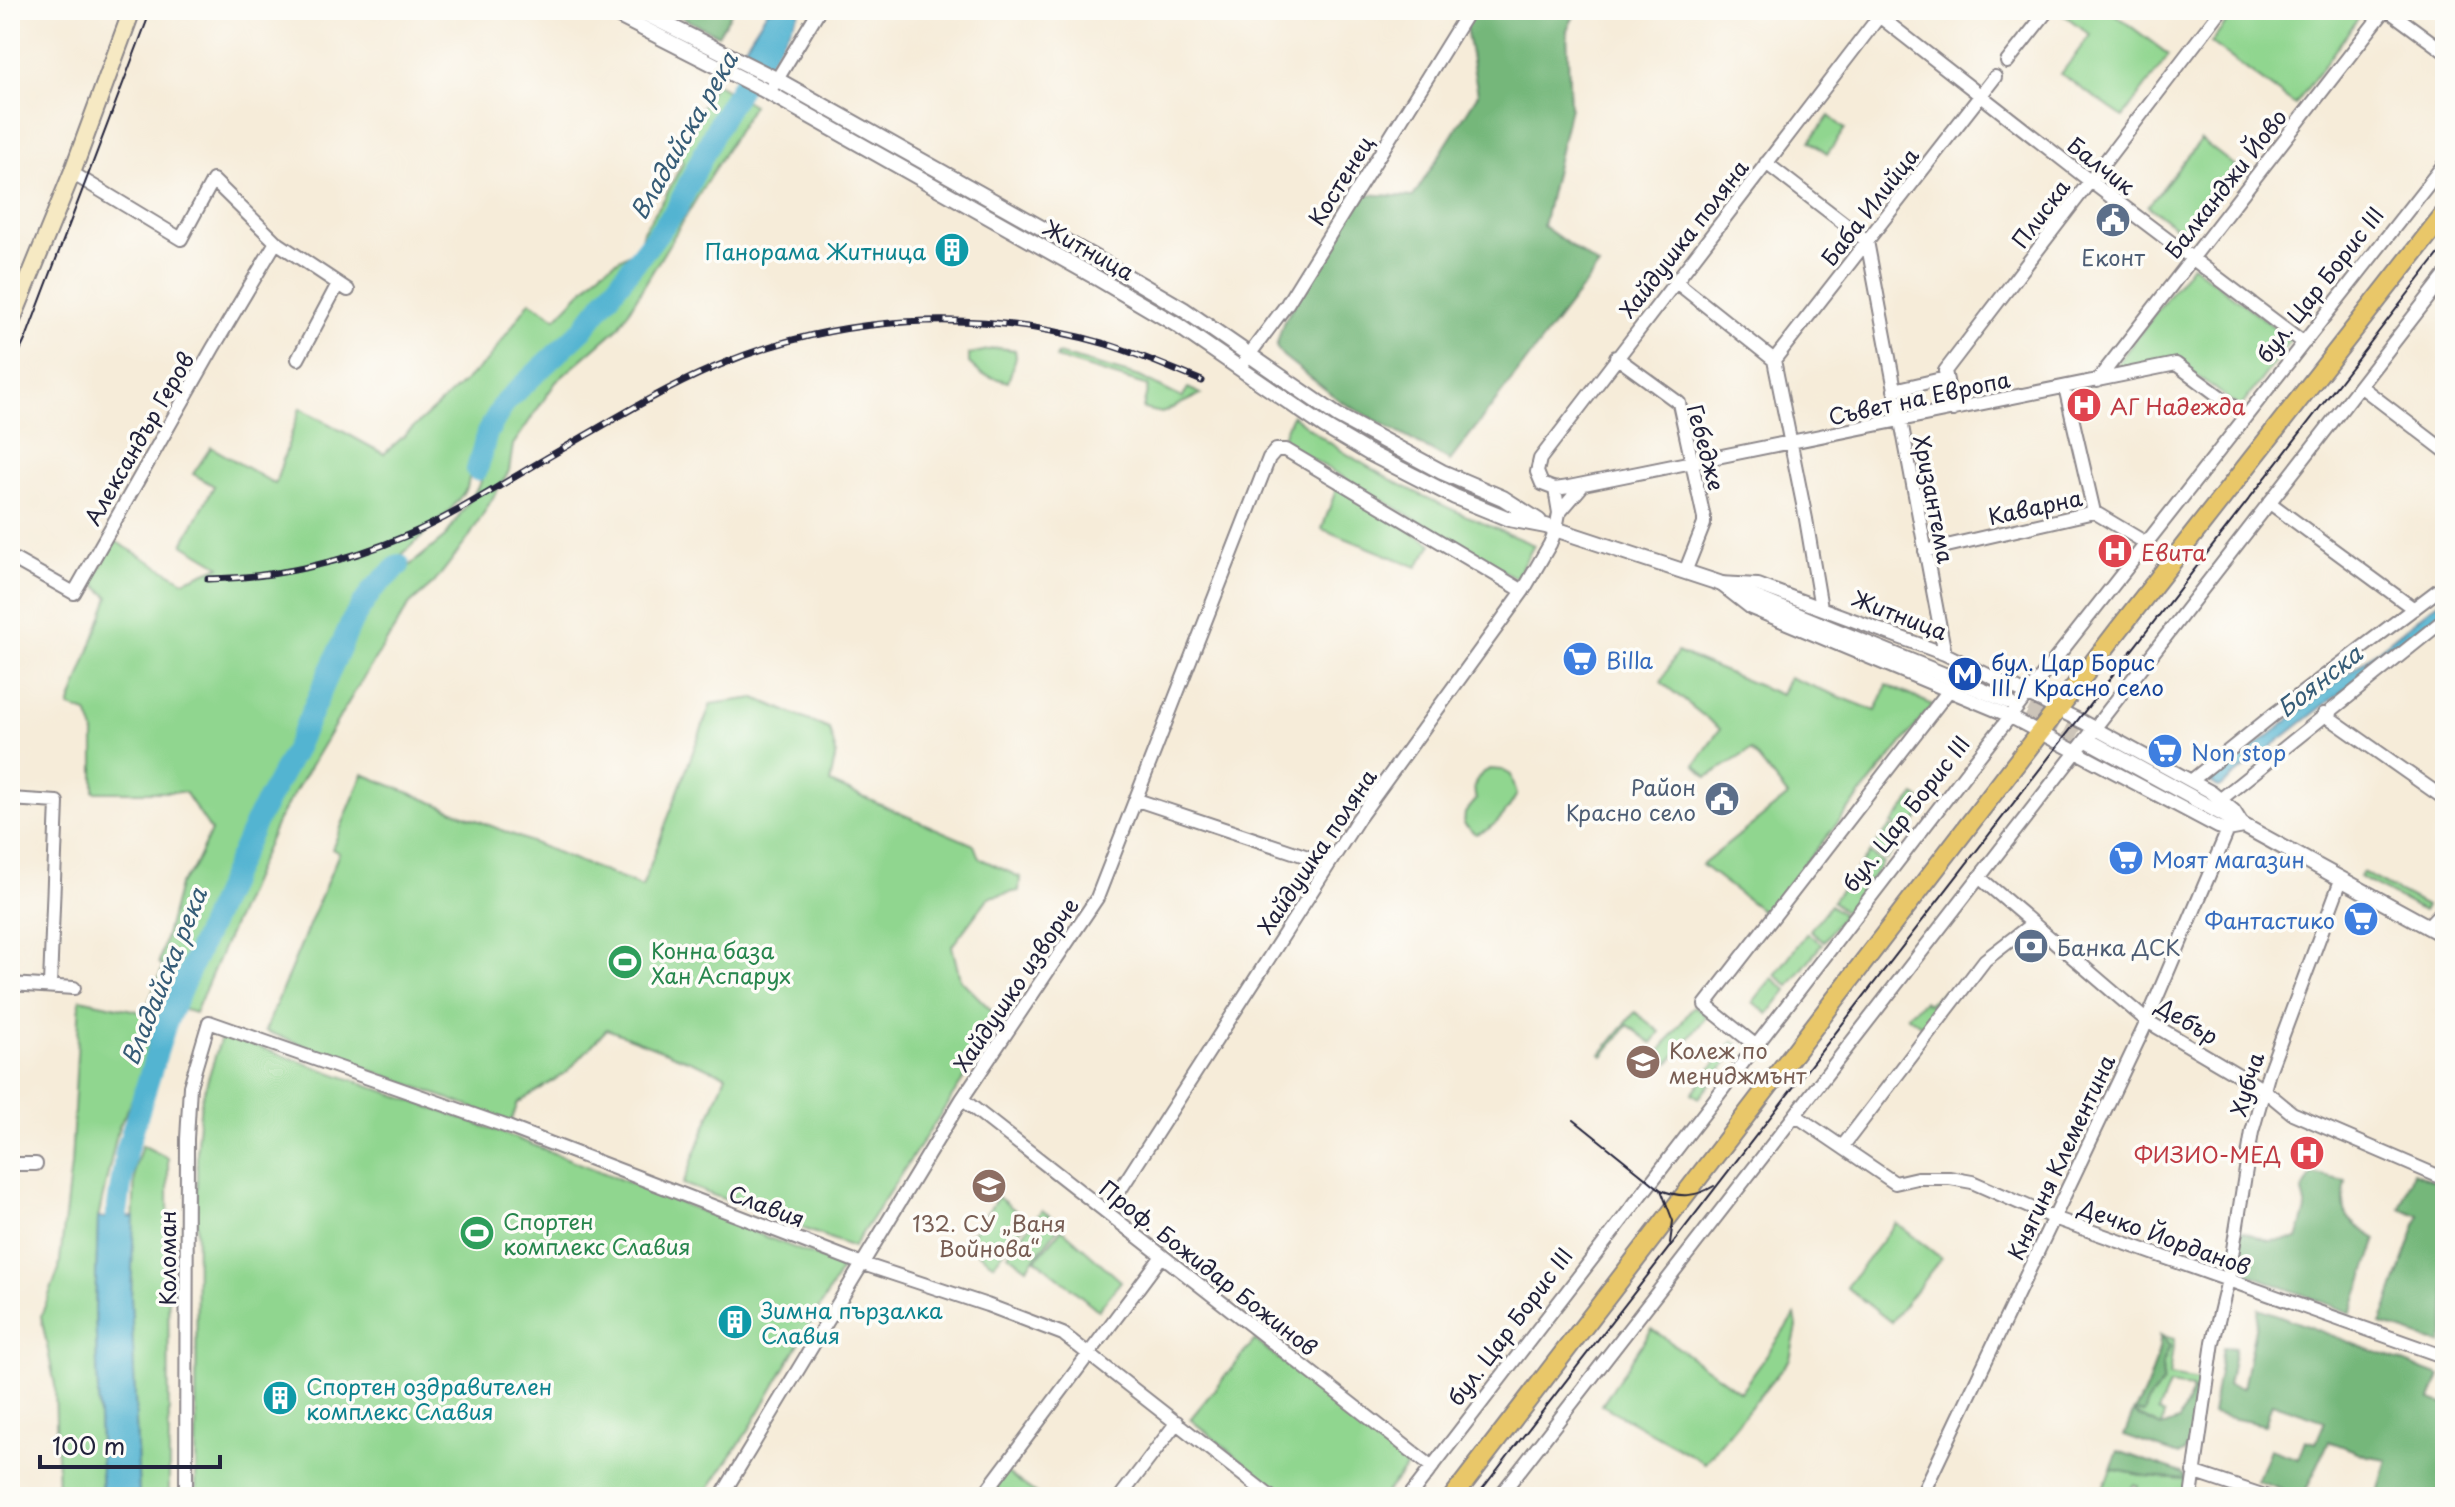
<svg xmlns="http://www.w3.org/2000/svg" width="2455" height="1507" font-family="'Playpen Sans',sans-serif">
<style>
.green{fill:#90d68f;stroke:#597c65;stroke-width:2}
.forest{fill:#74b77a;stroke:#4b6c5a;stroke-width:2}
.water{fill:#53b4d1;stroke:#3a6b86;stroke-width:2}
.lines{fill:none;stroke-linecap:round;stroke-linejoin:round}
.river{stroke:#53b4d1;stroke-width:22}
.tertiary-tunnel{stroke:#ccc4b9;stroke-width:14;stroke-dasharray:14 7;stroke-linecap:butt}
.minor-casing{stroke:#8c878a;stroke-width:16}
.tertiary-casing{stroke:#8c878a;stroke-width:18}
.secondary-casing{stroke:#8c878a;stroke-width:20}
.primary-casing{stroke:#8c878a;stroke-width:22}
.minor{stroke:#fff;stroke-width:12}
.tertiary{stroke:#fff;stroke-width:14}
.secondary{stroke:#f6e9c3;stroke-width:16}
.primary{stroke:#e9c769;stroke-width:18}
.tram{stroke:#22223b;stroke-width:2}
.rail-casing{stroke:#22223b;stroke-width:7}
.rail{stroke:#fdfcf7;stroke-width:4;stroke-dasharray:12;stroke-linecap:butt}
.labels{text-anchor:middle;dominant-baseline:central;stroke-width:7;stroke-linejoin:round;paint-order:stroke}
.street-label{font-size:22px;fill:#22223b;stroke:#fdfcf7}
.culture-label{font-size:22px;fill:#0d838f;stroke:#fdfcf7;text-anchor:start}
.service-label{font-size:22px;fill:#4e5e75;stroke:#fdfcf7}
.health-label{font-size:22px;fill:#be3a42;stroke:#fdfcf7;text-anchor:start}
.shop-label{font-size:22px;fill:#366cbe;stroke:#fdfcf7;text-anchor:start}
.transit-label{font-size:22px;fill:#164399;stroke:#fdfcf7;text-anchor:start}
.leisure-label{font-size:22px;fill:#27864d;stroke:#fdfcf7;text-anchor:start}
.education-label{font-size:22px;fill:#785e54;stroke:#fdfcf7;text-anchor:start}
.water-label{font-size:24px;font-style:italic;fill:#365c77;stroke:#fdfcf7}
</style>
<rect width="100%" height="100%" fill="#fdfcf7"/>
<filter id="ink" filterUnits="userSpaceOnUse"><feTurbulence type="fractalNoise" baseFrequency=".0125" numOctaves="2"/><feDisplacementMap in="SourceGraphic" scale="16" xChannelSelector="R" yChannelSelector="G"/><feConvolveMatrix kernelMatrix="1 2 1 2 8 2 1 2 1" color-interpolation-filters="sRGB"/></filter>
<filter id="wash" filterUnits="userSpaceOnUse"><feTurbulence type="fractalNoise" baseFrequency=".006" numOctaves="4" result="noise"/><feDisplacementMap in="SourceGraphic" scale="32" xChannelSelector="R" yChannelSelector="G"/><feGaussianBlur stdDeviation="1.8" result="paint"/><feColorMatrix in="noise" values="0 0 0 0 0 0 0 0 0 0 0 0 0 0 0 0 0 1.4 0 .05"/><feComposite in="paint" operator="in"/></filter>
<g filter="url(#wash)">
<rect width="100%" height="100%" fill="#f6ecd9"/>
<path class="green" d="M2058,10h51l60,45 -46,62 -62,-43 29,-39z
M2236,10h123l3,3 -67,92 -84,-62z
M715,83l12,7 -37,80 -27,47 -90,116 -48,40 -32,37 -15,26 -11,52 -18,24 -85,77 -20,34 -42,100 -52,97 -85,185 -16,-4 14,-33 -4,-6 20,-77 14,-16 18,-38 -26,-39h-91v-61l-7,-18 -18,-6 40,-110 -17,-15 23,-41 69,40 36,-15 -37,-22 31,-58 -21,-12 18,-27 64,37 25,-76 84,46 104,-94 42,-59 26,17 46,-48 37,-23 4,-16 21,-32 19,-37 -6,-10z
M743,99l10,6 -134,222 -63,55 -43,63 -4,26 -41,68 -34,44 -24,21 -53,84 -79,132 -83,193 -13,-4 87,-195 56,-112 35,-83 17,-27 68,-55 35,-53 16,-53 14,-23 86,-84 26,-32 72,-101z
M1829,116l16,13 -18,25 -17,-13z
M2201,140l35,27 -52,66 -36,-27z
M2192,265l99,75 -51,68 -64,-48 -66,13z
M998,348l17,2 1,7 -8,25 -27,-8 -12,-11v-9z
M1058,354l82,23 42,21 6,-10 13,6 -39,19 -19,-4 5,-23 -92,-28z
M1292,415c73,59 157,94 242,130l-18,33 -235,-137z
M1337,487l95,57 -15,23 -95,-38z
M1677,652l104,43 8,-18 87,34 11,-26 46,20 -168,208 -63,-48 86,-69 -37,-46 -44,27 -12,-12 25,-36 -59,-47z
M755,698l74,31 7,24 -6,30 144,62 5,13 41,19 -1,14 -30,6 -37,49 8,33 42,42 -149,226 -170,-63 43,-109 -119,-46 -40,43 -49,31 -7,19 -246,-91 74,-178 -7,-4 31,-75 279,113 69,-183z
M1490,769l12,1 9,5 6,19c-9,17 -23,36 -41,40l-12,-10 1,-11 11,-13c-4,-15 -1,-24 14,-31z
M1915,795l13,10 -22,30 -14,-11z
M1890,827l13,11 -17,22 -14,-11z
M1870,853l13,10 -38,49 -13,-11z
M2362,872l64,34 -3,5 -64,-34z
M1830,905l13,10 -19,26 -14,-11z
M1807,933l15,11 -33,42 -14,-11z
M1772,978l15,12 -19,24 -15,-12z
M1944,991l3,4 -24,32 -16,-12 17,-14 3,3z
M80,999l76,16 -20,76 -18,38 -20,89 -3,93 7,186h-33l-1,-5 -10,1 -3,-108 -14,-69 18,-47 12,-104z
M1694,1006l13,10 -38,47 -11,-9z
M1635,1012l25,20 -8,11 -24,-18 -25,31 -2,-2z
M222,1034l278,98 343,135 -93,161 -47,69h-507l1,-354 4,-42z
M1733,1041l7,5 -41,52 -7,-5z
M142,1145l26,13 1,339h-30l-8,-200 4,-130z
M998,1197l30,23 -34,44 -29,-20z
M1042,1210l19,14 -34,44 -19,-14z
M1896,1223l45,35 -50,64 -45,-35z
M1062,1229l59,52 -23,29 -62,-51z
M1795,1315l2,12 -7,32 -85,104 -103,-58 50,-76 88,63z
M2163,1336l11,3 -5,37 31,5 -1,12 -7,-2v-3l-23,-3 -11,27 6,3 -3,12 -28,-14 1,-2 10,1 5,-13 14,-16 -1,-18 8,-19z
M1255,1340l154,124 -27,33h-95l-97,-78z
M2111,1469l35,7 41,3 -1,18h-53l5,-11 -4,-2 -8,13h-27z
M1006,1472l35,25h-53z"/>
<path class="forest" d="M666,10h67l-15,25z
M1473,10h104l-10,20 3,77 -27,119 56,40 -149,195 -110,-60 -57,-45 -7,-9 7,-24 80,-129 50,3 65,-103 -13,-72z
M2413,1172l32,14v146l-4,12 -60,-20 38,-108 -19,-8z
M2312,1174l34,7c-7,36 2,40 31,58l-26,74 -113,-43 1,-40 30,11 28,-2 9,-29 -4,-18z
M2259,1308l181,68 -9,24 14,5v92h-68l10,-38 -19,-3 -39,-15 -26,56 -46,-16 13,-32 28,10 7,-19 11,3 9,-22 -53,-18 -7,22 -53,-11 11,-67 12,1 -7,37 15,3z
M2160,1335l10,11 -8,19 1,18 -14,17 -5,13 -10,-2c11,-14 27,-59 26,-76z
M2192,1391l10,5 -10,43 -8,14 -5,2 -55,-19 9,-23 28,14 18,-6z
M2118,1451l64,22 5,6 -41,-3 -35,-7z"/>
<path class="water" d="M768,10h33l-33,53 -25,-14z
M2445,597v13l-226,178 -9,-6z
M134,1217l-3,80 8,200h-37l-7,-186 3,-93z"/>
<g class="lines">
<path class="river" d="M477,470l10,-37 18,-31 78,-73 93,-119 45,-91 67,-109
M115,1248l2,-35 9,-61 40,-129 90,-202 38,-69 58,-131 21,-32 26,-24"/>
</g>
</g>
<g filter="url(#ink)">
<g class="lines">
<path class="tertiary-tunnel" d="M2009,701l82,41"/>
<defs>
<path id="minor" d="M1884,10l-344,449 -3,13 5,12 13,5 14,-2 607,-123 70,52
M2388,10l57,42
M1879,16l211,165 214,162
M2007,62l41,-52
M773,86l46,-76
M1766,163l101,78 78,413
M72,173l109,66 32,-59 63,62 72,48
M1675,281l99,79 32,159 15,89
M1616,357l63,46 25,115v6l-19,48
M298,359l40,-75
M1774,360l221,-283
M1240,367l47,-63 182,-294
M2097,381l288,-371
M2360,386l85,65
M2065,387l29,125
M1894,390l52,-12
M1953,410l-8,-39 276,-361
M2270,503l144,106
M1559,513l24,-28
M1925,551l169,-39 52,31
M10,557l64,36 139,-245 63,-106
M1719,583l39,2 187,69 138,68 128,70 23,19 10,16 -16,3 -10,-3 -215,-114 -252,-105z
M2324,714l121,85
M2191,781l82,-66 172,-130
M10,799l47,3 -7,183
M2221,799l224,-180
M1137,800l192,64
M1979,877l168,144 117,69 28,23 153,66
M2427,927l18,-19
M10,984l64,4
M1755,1045l-50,-40 245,-316
M962,1099l470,368
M1795,1115l100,68 22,-5h33l22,4 82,36 391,139
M1842,1147l143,-187 48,-37
M10,1164h26
M1106,1212l252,-393 165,-228 27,-47 6,-15 3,-16 -4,-24
M2193,1472l75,25
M186,1497l1,-358 3,-53 19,-64 299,105 352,136 127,42 76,29 208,163
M721,1497l241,-398 135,-201 172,-440 7,-8h10l237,141
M982,1497l180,-241
M1120,1497l57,-75
M1409,1497l563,-732 473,-602
M1499,1497l946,-1221
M1921,1497l222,-467 85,-200
M2191,1497l22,-155 15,-62 24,-148 17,-60 72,-192"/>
<path id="tertiary" d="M607,10l155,79 335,189 80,47 148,102 44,26 86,44 54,22 37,7 173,57 289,118
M638,10l138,69 330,185 77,45 155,107 104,56 61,26 36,23
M2091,742l354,194"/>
<path id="secondary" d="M10,325l62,-152 60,-163"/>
<path id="primary" d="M1453,1497l667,-869 325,-415"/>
</defs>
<use href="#minor" class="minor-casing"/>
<use href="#tertiary" class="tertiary-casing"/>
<use href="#secondary" class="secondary-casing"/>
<use href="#primary" class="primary-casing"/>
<use href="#minor" class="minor"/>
<use href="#tertiary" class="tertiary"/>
<use href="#secondary" class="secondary"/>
<use href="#primary" class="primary"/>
<path class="tram" d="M10,372l16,-34 125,-328
M1574,1120l87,70 12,31 -3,22
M1661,1190c19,8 35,7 53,-4
M1476,1497l969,-1251"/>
<defs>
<path id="rail" d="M208,579c67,-1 138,-17 200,-44 47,-20 92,-50 137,-76 56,-32 111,-67 170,-92 122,-53 264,-60 391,-23 33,10 64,24 96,37"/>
</defs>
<use href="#rail" class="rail-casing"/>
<use href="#rail" class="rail"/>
</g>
</g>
<defs>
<symbol id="civic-disc" viewBox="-11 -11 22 22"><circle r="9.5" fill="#5c6f8a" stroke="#fdfcf7"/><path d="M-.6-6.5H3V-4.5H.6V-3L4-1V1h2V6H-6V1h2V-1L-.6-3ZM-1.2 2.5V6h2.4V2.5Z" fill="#fff"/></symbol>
<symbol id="building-disc" viewBox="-11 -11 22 22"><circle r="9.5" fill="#0f9aa8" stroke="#fdfcf7"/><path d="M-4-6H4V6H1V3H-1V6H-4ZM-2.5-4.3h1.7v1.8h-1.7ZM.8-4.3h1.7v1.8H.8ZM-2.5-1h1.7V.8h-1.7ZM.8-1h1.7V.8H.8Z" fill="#fff"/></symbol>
<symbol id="hospital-disc" viewBox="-11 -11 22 22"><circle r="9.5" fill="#e0444e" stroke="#fdfcf7"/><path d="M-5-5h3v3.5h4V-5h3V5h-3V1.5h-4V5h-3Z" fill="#fff"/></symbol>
<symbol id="supermarket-disc" viewBox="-11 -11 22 22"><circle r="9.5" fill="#3f7fe0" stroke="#fdfcf7"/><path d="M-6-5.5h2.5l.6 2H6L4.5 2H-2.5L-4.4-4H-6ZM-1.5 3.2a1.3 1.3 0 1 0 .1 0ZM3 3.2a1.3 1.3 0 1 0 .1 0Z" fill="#fff"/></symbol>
<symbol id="metro-disc" viewBox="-11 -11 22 22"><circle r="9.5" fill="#1a4fb4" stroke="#fdfcf7"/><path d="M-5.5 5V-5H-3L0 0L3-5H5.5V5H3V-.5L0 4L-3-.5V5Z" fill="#fff"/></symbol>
<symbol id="bank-disc" viewBox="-11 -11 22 22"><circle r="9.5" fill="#5c6f8a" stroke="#fdfcf7"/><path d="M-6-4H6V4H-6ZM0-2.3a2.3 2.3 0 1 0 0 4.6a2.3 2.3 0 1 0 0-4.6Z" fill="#fff"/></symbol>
<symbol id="stadium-disc" viewBox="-11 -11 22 22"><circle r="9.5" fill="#2e9e5b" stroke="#fdfcf7"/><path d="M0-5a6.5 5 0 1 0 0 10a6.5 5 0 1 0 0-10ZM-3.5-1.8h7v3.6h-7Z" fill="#fff"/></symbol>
<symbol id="university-disc" viewBox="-11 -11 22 22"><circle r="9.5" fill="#8d6e63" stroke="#fdfcf7"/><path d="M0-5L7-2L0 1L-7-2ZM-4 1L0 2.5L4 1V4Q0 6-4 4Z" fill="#fff"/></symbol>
<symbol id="school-disc" viewBox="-11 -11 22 22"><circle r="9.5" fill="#8d6e63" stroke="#fdfcf7"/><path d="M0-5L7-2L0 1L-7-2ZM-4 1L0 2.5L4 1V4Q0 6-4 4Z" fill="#fff"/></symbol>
</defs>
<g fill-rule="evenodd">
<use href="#civic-disc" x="2093" y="200" width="40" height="40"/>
<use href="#building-disc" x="932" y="230" width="40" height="40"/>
<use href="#hospital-disc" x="2064" y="385" width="40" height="40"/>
<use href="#hospital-disc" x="2095" y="531" width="40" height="40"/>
<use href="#supermarket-disc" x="1560" y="639" width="40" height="40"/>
<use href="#metro-disc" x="1945" y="654" width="40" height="40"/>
<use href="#supermarket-disc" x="2145" y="731" width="40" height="40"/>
<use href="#civic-disc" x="1702" y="779" width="40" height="40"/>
<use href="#supermarket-disc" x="2106" y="838" width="40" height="40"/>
<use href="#supermarket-disc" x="2341" y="899" width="40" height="40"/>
<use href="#bank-disc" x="2011" y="926" width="40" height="40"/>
<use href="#stadium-disc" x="605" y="942" width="40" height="40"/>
<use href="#university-disc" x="1623" y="1042" width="40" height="40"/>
<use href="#hospital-disc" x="2287" y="1133" width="40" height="40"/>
<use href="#school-disc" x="969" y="1166" width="40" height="40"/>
<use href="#stadium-disc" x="457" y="1213" width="40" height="40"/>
<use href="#building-disc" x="715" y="1302" width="40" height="40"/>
<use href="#building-disc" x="260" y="1378" width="40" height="40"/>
</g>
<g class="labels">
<g class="street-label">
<text transform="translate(2102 165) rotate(38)">Балчик</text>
<text transform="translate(1340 180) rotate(-58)">Костенец</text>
<text transform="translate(2225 183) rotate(-52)">Балканджи Йово</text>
<text transform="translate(1869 206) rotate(-52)">Баба Илийца</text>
<text transform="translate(2040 213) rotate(-53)">Плиска</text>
<text transform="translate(1683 238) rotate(-52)">Хайдушка поляна</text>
<text transform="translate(1089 249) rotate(29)">Житница</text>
<text transform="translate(2319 284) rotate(-52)">бул. Цар Борис III</text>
<text transform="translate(1919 397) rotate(-12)">Съвет на Европа</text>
<text transform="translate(138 438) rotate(-60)">Александър Геров</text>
<text transform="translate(1707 447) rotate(75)">Гебедже</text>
<text transform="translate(1935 499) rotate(79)">Хризантема</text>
<text transform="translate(2035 506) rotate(-12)">Каварна</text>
<text transform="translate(1900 614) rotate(21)">Житница</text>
<text transform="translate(1905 813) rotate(-52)">бул. Цар Борис III</text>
<text transform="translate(1316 851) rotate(-56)">Хайдушка поляна</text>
<text transform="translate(1015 984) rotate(-56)">Хайдушко изворче</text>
<text transform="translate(2188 1020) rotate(31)">Дебър</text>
<text transform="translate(2246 1084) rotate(-73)">Хубча</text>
<text transform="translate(2060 1157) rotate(-65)">Княгиня Клементина</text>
<text transform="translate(767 1205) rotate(21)">Славия</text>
<text transform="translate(2165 1236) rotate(20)">Дечко Йорданов</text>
<text transform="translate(166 1258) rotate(-90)">Коломан</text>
<text transform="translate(1209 1267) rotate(38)">Проф. Божидар Божинов</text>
<text transform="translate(1509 1326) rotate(-53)">бул. Цар Борис III</text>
</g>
<g class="culture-label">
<text x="926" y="250" text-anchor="end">Панорама Житница</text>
<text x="761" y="1309">Зимна пързалка<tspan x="761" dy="25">Славия</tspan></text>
<text x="306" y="1385">Спортен оздравителен<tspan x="306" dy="25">комплекс Славия</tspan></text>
</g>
<g class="service-label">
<text x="2113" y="256">Еконт</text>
<text x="1696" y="786" text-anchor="end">Район<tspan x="1696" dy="25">Красно село</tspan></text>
<text x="2057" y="946" text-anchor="start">Банка ДСК</text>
</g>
<g class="health-label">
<text x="2110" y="405">АГ Надежда</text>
<text x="2141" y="551">Евита</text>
<text x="2281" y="1153" text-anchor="end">ФИЗИО-МЕД</text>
</g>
<g class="shop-label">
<text x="1606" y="659">Billa</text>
<text x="2191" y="751">Non stop</text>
<text x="2152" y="858">Моят магазин</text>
<text x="2335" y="919" text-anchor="end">Фантастико</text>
</g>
<g class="transit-label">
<text x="1991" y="661">бул. Цар Борис<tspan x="1991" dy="25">III / Красно село</tspan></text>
</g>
<g class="leisure-label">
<text x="651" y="949">Конна база<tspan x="651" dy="25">Хан Аспарух</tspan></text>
<text x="503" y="1220">Спортен<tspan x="503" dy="25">комплекс Славия</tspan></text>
</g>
<g class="education-label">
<text x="1669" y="1049">Колеж по<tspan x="1669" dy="25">мениджмънт</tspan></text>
<text x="989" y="1222" text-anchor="middle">132. СУ „Ваня<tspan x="989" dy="25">Войнова“</tspan></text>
</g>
<g class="water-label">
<text transform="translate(683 135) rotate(-60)">Владайска река</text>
<text transform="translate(2319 680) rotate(-38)">Боянска</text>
<text transform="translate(163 976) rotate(-68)">Владайска река</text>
</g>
</g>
<rect width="2455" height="1507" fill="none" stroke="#fdfcf7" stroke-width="40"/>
<path d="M40 1455v12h180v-12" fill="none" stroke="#22223b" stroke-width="4"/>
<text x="52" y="1455" font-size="24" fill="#22223b" stroke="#fdfcf7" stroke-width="6" paint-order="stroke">100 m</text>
</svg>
